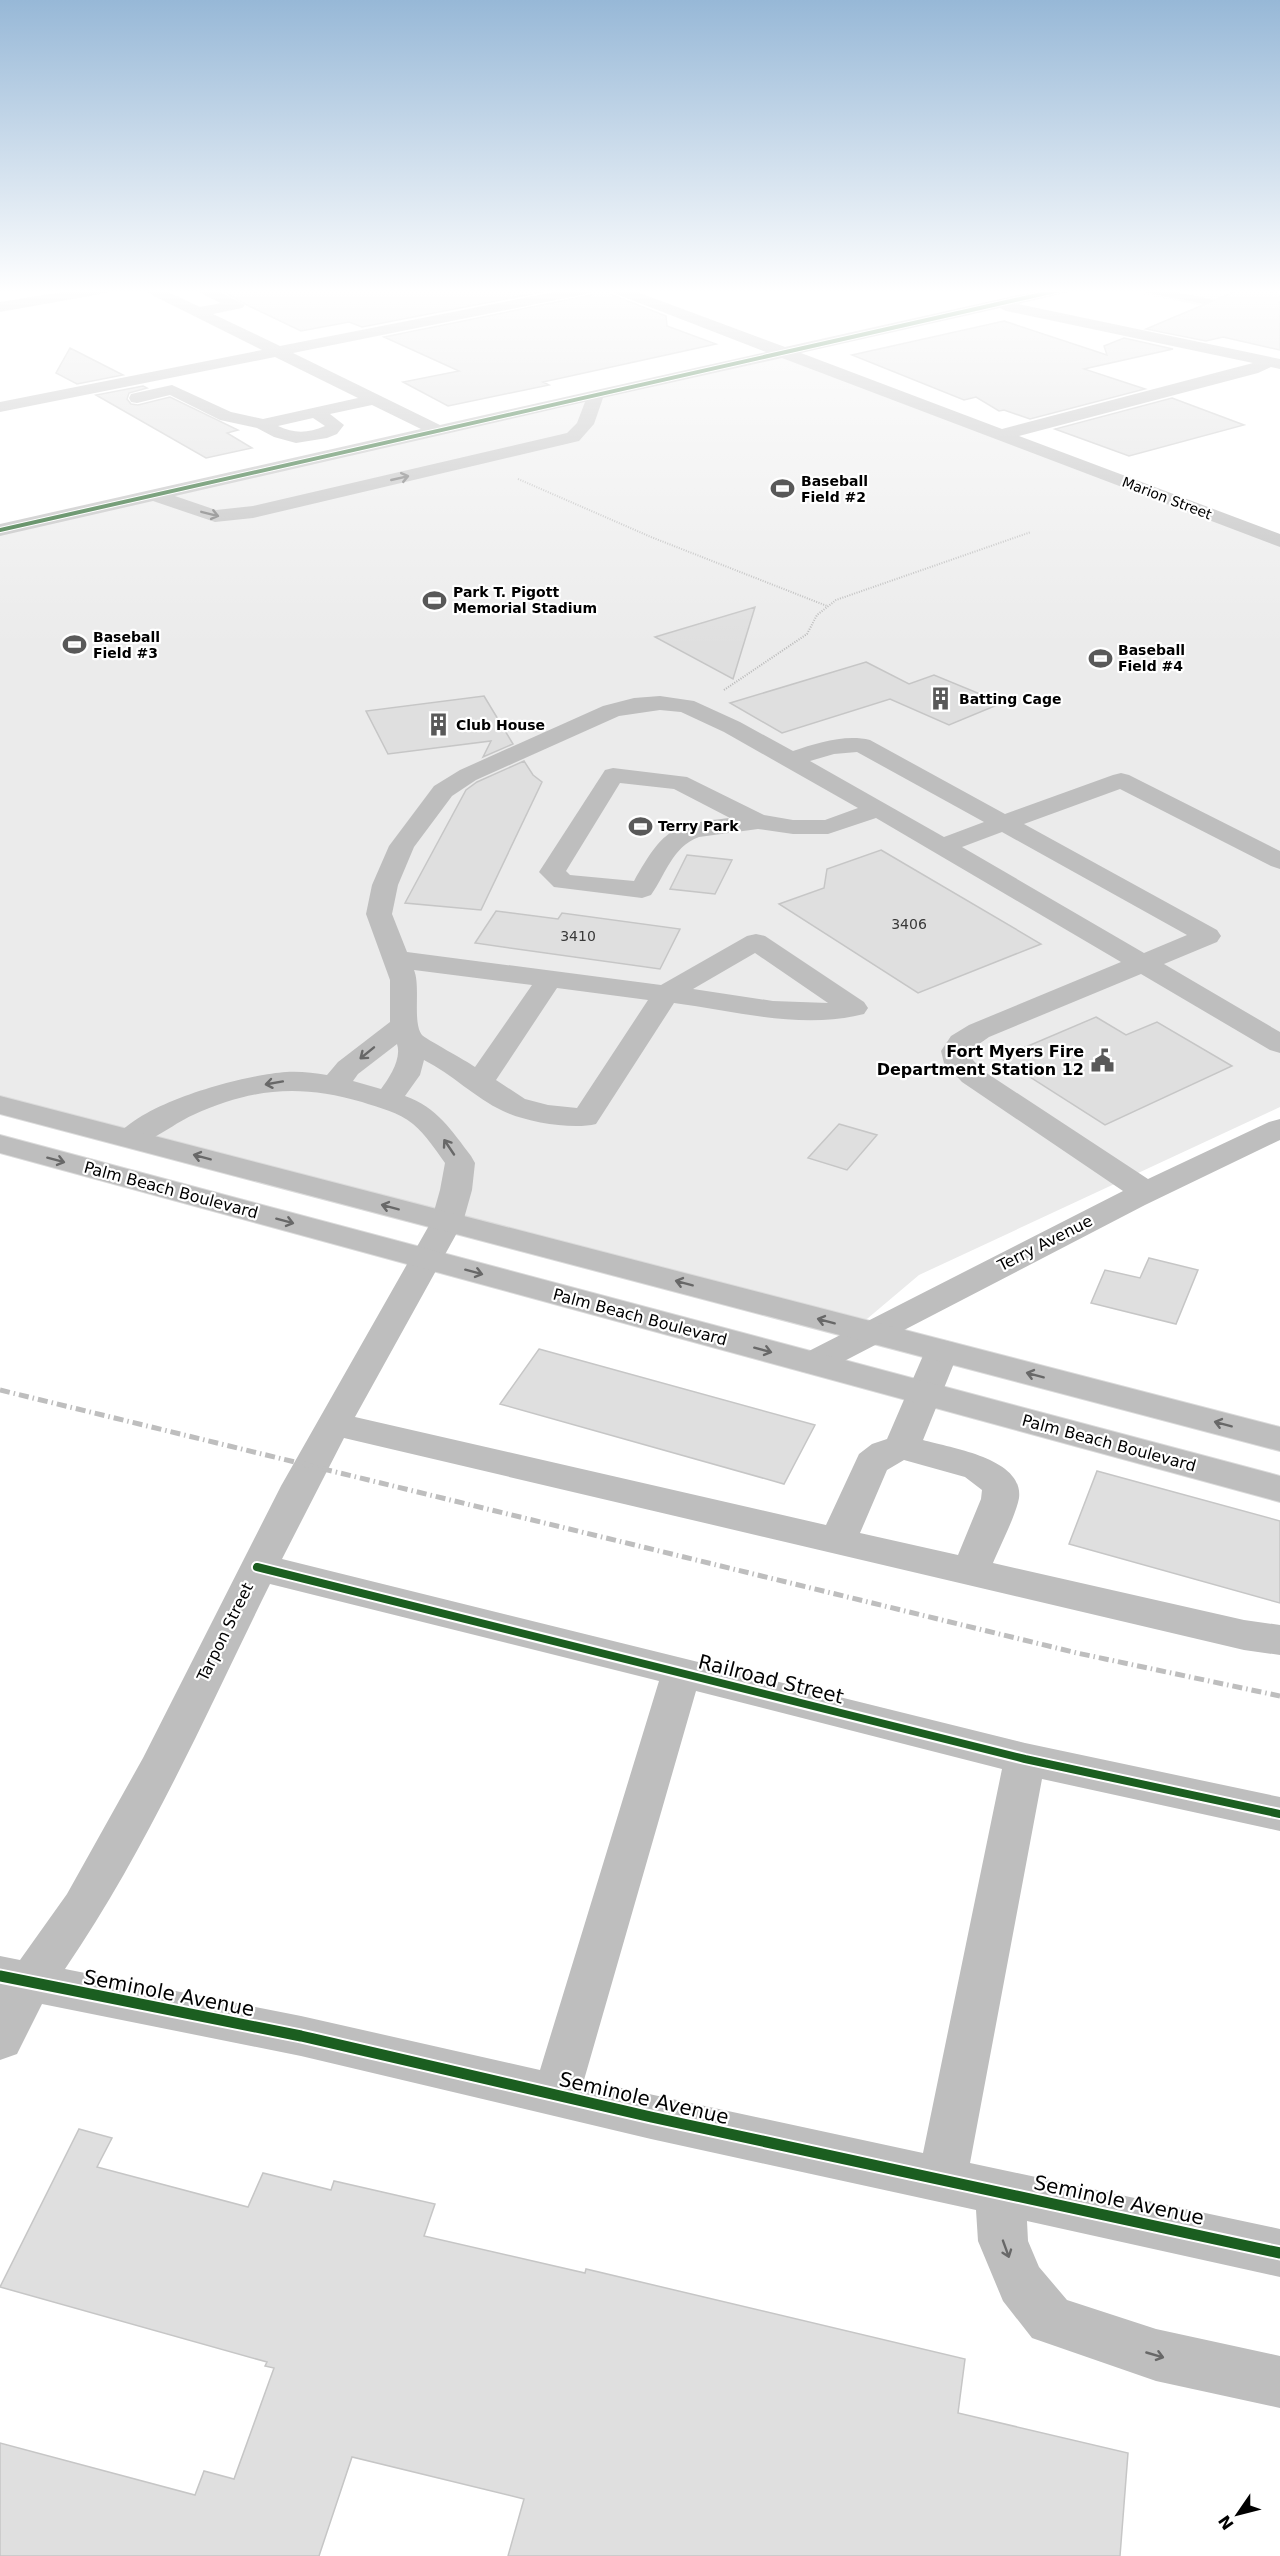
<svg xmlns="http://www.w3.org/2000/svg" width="1280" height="2556" font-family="'DejaVu Sans',sans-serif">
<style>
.green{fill:#ebebeb}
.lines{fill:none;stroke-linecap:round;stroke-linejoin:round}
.stream{stroke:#bebebe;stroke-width:6}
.building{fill:#dfdfdf;stroke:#c6c6c6;stroke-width:1.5}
.major-casing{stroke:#dbdbdb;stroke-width:2}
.path{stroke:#b9b9b9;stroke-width:2;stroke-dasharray:1 1.5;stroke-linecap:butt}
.minor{fill:#bebebe;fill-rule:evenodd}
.major{fill:#bebebe;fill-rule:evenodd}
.rail{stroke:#bebebe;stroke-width:5;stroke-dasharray:10 4 1.5 4;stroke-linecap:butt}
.cycleway-far2-casing{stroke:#fff;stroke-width:6}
.cycleway-far1-casing{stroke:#fff;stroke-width:12}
.cycleway-casing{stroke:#fff;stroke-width:15}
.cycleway-far2{stroke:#1b5e20;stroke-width:4}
.cycleway-far1{stroke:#1b5e20;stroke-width:8}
.cycleway{stroke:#1b5e20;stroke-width:11}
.oneway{stroke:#686868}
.labels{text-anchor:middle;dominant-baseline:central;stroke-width:4.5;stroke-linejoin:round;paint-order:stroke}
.far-poi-label{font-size:14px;font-weight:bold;fill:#000;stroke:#fff;text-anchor:start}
.far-street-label{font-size:14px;fill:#000;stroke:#fff}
.number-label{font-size:14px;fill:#383838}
.poi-label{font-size:16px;font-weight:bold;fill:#000;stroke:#fff;text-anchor:end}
.street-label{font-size:16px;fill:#000;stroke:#fff}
.near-street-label{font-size:20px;fill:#000;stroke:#fff}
</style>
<rect width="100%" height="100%" fill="#fff"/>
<path class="green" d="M1119,289h100l61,9v24z
M790,356l490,186v565l-361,168 -58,49 -861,-222v-568z"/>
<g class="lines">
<path class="stream" d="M1144,289l81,16"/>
</g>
<path class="building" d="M219,289h339l-196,38 -13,-5 -48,9 -54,-26z
M600,289h7l3,5 56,22 1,10 49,18 -173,38 6,3 -101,21 -45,-24 56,-11 -75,-34 207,-42z
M1241,289h39v61l-57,-13 -17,4 -60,-12z
M1004,321l103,34 -3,-9 20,-8 49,11 -89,20 61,20 -115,30 -26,-9 -5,1 -23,-14 -12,3 -112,-45z
M70,348l53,27 -46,9 -21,-11z
M143,386l4,2 -18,5 -2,6 4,5 7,1 32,-8 68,33 -11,3 25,15 -46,10 -110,-63z
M1172,398l72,27 -115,31 -74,-27z
M755,607l-22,72 -78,-42z
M866,662l43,22 25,-9 68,28 -53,22 -59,-26 -108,34 -52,-30z
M484,696l29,48 -30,13 8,-16 -103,13 -22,-43z
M524,761l9,14 9,7 -61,128 -76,-7 61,-113 11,-8z
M881,850l160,94 -123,49 -139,-89 45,-16 3,-19z
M687,855l45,5 -17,34 -45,-5z
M496,911l62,8 4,-6 118,16 -20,40 -185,-26z
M1096,1017l30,18 31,-13 75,44 -127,59 -105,-67z
M839,1124l38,11 -30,35 -39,-12z
M1149,1258l49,12 -22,54 -85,-21 14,-33 35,8z
M539,1349l276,76 -31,59 -284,-80z
M1097,1471l183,50v82l-211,-59z
M79,2129l33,9 -15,29 151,40 15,-34 68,17 3,-9 101,23 -11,32 161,37 1,-4 379,90 -7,54 170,40 -8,103h-612l16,-57 -172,-42 -33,99h-319v-113l195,52 9,-24 30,8 40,-111 -9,-2 2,-4 -267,-75z"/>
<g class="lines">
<defs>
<path id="major" d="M0,1096l1280,331v24l-1280,-337z
M0,1135l1280,341v26l-1280,-349z"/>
</defs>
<use href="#major" class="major-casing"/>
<path class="path" d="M518,479l133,58 176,69
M724,690l83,-56 10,-19 19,-15 195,-68"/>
<path class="minor" d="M81,289h32l-7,4 -106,19v-10z
M144,289h18l38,18 21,-4 -23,-11 -2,-3h19l30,16 -3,3 -29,6 67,32 289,-57h29l-7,4 -298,60 147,72 326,-73 -155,-60 -2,-3h20l156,58 260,-58h26l-2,3 -51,12 262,55v10l-9,-2 -13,6 -239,63 261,98v13l-498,-189 -179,40 -9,26 -15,17 -326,77 -38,4 -62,-21 -153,35v-12l421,-95 -49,-24 -42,9 14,11 -7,9 -10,4 -31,5 -22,-6 -17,-9 -37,-8 -50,-25 -33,8 -6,-1 -2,-4 2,-4 41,-9 59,27 32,7 95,-21 -83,-41 -275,55v-10l262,-52 -116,-58zM1000,308l6,3 247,52 -251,66 -201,-76zM585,402l-8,21 -10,10 -314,73 -37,4 -41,-14zM313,418l12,8c-17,7 -30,8 -47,0z
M660,696l34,5 46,21 53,29c24,-8 52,-17 77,-11l135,74 108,-39 8,-2 8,2 151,76v18l-9,-3 -151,-77 -96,35 193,106 4,6 -4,6 -53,22 116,68v21l-10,-3 -129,-76 -152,63 -20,14 4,9 9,10 166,109 121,-57 11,-3v21l-135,65 -320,166 -12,3 -12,-3 -5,-8 5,-8 322,-164 -161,-109 -18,-19 -3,-12 10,-15 18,-11 152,-63 -245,-144 -48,16h-35l-35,-5 -59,8c-27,10 -33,37 -48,58l-9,3 -88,-11 -15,-15 66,-102 8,-2 74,9 77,38 29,5h32l33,-12 -134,-76 -43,-20 -21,-2 -41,6 -143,64 -24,16 -38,51 -16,38 -6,29 15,38 254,33 86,-49 9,-2 9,2 99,66 4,6 -4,6c-63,16 -127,-3 -190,-11l-78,121c-24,6 -70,-2 -93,-13 -28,-13 -51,-37 -79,-51l-4,15 -15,21c32,11 47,35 66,60l4,7 -3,27 -9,32 -108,195 471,108 33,-71 13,-10 15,-5 38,-88 5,-8 12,-3 12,3 5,8 -36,89c27,8 101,18 96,58 -3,17 -19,48 -26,65l251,57 36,5v30l-36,-5 -900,-212 -62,121 743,184 255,54v34l-238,-52 -72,384 310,66v48l-253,-56 1,20 11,26 28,33 89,29 124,27v52l-124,-27 -124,-43 -29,-37 -25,-60 -2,-31 -325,-71 -350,-83 -259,-52 -25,50 -17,6v-104l20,4 47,-66 76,-136 138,-272 150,-264 9,-32 5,-27c-10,-14 -19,-28 -32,-39 -15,-12 -33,-16 -51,-22 -62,-18 -110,-14 -169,13 -23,10 -50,36 -74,30l-4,-6c24,-36 128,-64 171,-67 14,-1 28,1 41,3l11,-13 52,-40v-42l-24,-66 6,-29 17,-39 45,-60 26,-16 143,-64 31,-8zM857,752l127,70 -40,15 -134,-76 24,-7zM620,783l54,6 56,29c-59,6 -67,12 -96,63l-64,-6 -4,-4zM1002,832l185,103 -43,18 -182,-106zM755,953l73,50 -55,-2 -80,-12zM414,970l118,15 -57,82c-8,-6 -51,-29 -53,-32 -10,-13 -1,-48 -8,-65zM557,988l91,12 -71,108 -29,-3 -23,-6 -29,-19zM397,1044c5,15 -8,34 -16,45l-28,-8 5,-7zM904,1460l61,17 17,13 -1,9 -23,56 -98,-22 27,-63zM270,1584l389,97 -119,389 -239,-54 -236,-47c82,-120 141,-255 205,-385zM696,1691l306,78 -79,384 -339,-73z"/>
<use href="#major" class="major"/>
<path class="rail" d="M0,1390l1077,263 203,43"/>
<defs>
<path id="cycleway-far2" d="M0,530l1064,-241"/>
<path id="cycleway-far1" d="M257,1567l768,192 255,55"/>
<path id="cycleway" d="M0,1976l301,60 350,81 629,136"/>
</defs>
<use href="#cycleway-far2" class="cycleway-far2-casing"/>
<use href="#cycleway-far1" class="cycleway-far1-casing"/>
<use href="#cycleway" class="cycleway-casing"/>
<use href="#cycleway-far2" class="cycleway-far2"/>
<use href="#cycleway-far1" class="cycleway-far1"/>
<use href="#cycleway" class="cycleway"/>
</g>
<defs><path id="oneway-shaft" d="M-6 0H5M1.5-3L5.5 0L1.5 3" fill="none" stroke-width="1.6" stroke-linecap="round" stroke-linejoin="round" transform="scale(1.5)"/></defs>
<g class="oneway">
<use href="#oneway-shaft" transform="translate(400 478) rotate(-13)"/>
<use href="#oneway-shaft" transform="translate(210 514) rotate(14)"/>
<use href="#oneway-shaft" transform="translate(367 1053) rotate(141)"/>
<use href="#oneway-shaft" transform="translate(274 1083) rotate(170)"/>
<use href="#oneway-shaft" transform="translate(449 1147) rotate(-124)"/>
<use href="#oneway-shaft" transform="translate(202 1157) rotate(-165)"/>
<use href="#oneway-shaft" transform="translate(56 1160) rotate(15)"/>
<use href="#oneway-shaft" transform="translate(390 1207) rotate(-165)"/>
<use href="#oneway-shaft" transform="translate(285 1221) rotate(15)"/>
<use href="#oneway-shaft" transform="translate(474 1272) rotate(15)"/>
<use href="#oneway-shaft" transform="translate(684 1283) rotate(-165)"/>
<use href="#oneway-shaft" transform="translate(826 1321) rotate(-165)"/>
<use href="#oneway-shaft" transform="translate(763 1350) rotate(15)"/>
<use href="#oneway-shaft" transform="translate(1035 1375) rotate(-165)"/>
<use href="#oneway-shaft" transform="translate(1223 1424) rotate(-165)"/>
<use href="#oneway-shaft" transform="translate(1006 2249) rotate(70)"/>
<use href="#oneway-shaft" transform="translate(1155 2355) rotate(16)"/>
</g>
<linearGradient id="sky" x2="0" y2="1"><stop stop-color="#97b8d7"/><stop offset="0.45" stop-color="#fff"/><stop offset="1" stop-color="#fff" stop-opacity="0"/></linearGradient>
<rect width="1280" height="647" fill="url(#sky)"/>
<defs>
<symbol id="stadium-bare" viewBox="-9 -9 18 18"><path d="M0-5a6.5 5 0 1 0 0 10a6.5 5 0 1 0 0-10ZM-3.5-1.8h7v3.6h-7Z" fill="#595959" stroke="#fff" stroke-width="2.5" paint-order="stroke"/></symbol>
<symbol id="building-bare" viewBox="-9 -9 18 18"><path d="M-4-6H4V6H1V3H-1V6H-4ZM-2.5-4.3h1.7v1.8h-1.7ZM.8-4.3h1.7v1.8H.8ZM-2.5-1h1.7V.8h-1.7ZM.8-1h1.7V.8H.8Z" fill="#595959" stroke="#fff" stroke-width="2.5" paint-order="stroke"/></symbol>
<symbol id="civic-bare" viewBox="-9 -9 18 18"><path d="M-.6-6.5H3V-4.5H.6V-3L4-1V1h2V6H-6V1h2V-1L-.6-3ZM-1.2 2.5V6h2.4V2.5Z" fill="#595959" stroke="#fff" stroke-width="2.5" paint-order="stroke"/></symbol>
</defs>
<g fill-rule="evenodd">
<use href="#stadium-bare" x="766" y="472" width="33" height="33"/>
<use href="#stadium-bare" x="418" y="584" width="33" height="33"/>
<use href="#stadium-bare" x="58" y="628" width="33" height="33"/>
<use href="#stadium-bare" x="1084" y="642" width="33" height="33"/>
<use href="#building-bare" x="924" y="682" width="33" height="33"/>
<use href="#building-bare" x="422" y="708" width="33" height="33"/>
<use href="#stadium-bare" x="624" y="810" width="33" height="33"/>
<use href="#civic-bare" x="1086" y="1044" width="33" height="33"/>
</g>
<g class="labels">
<g class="far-poi-label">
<text x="801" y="481">Baseball<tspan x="801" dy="16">Field #2</tspan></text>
<text x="453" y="592">Park T. Pigott<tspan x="453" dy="16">Memorial Stadium</tspan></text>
<text x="93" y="637">Baseball<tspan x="93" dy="16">Field #3</tspan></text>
<text x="1118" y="650">Baseball<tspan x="1118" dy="16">Field #4</tspan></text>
<text x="959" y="699">Batting Cage</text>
<text x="456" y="725">Club House</text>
<text x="658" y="826">Terry Park</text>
</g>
<g class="far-street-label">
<text transform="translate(1167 498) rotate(21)">Marion Street</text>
</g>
<g class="number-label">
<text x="909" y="924">3406</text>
<text x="578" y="936">3410</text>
</g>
<g class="poi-label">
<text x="1084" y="1051">Fort Myers Fire<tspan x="1084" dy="18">Department Station 12</tspan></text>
</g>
<g class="street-label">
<text transform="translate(171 1190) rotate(15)">Palm Beach Boulevard</text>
<text transform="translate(1045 1243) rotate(-27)">Terry Avenue</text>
<text transform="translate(640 1317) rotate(15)">Palm Beach Boulevard</text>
<text transform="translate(1109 1443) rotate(15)">Palm Beach Boulevard</text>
<text transform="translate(225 1632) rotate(-64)">Tarpon Street</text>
</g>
<g class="near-street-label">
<text transform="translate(771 1679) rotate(14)">Railroad Street</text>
<text transform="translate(169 1993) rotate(11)">Seminole Avenue</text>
<text transform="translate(644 2098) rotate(13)">Seminole Avenue</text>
<text transform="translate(1119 2200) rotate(12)">Seminole Avenue</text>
</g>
</g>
<g transform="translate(1238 2514) rotate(235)" stroke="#ffffff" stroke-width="4.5" paint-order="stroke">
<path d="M0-4.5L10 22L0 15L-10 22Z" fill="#000000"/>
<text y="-9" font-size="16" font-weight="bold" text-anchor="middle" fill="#000000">N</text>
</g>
</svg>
